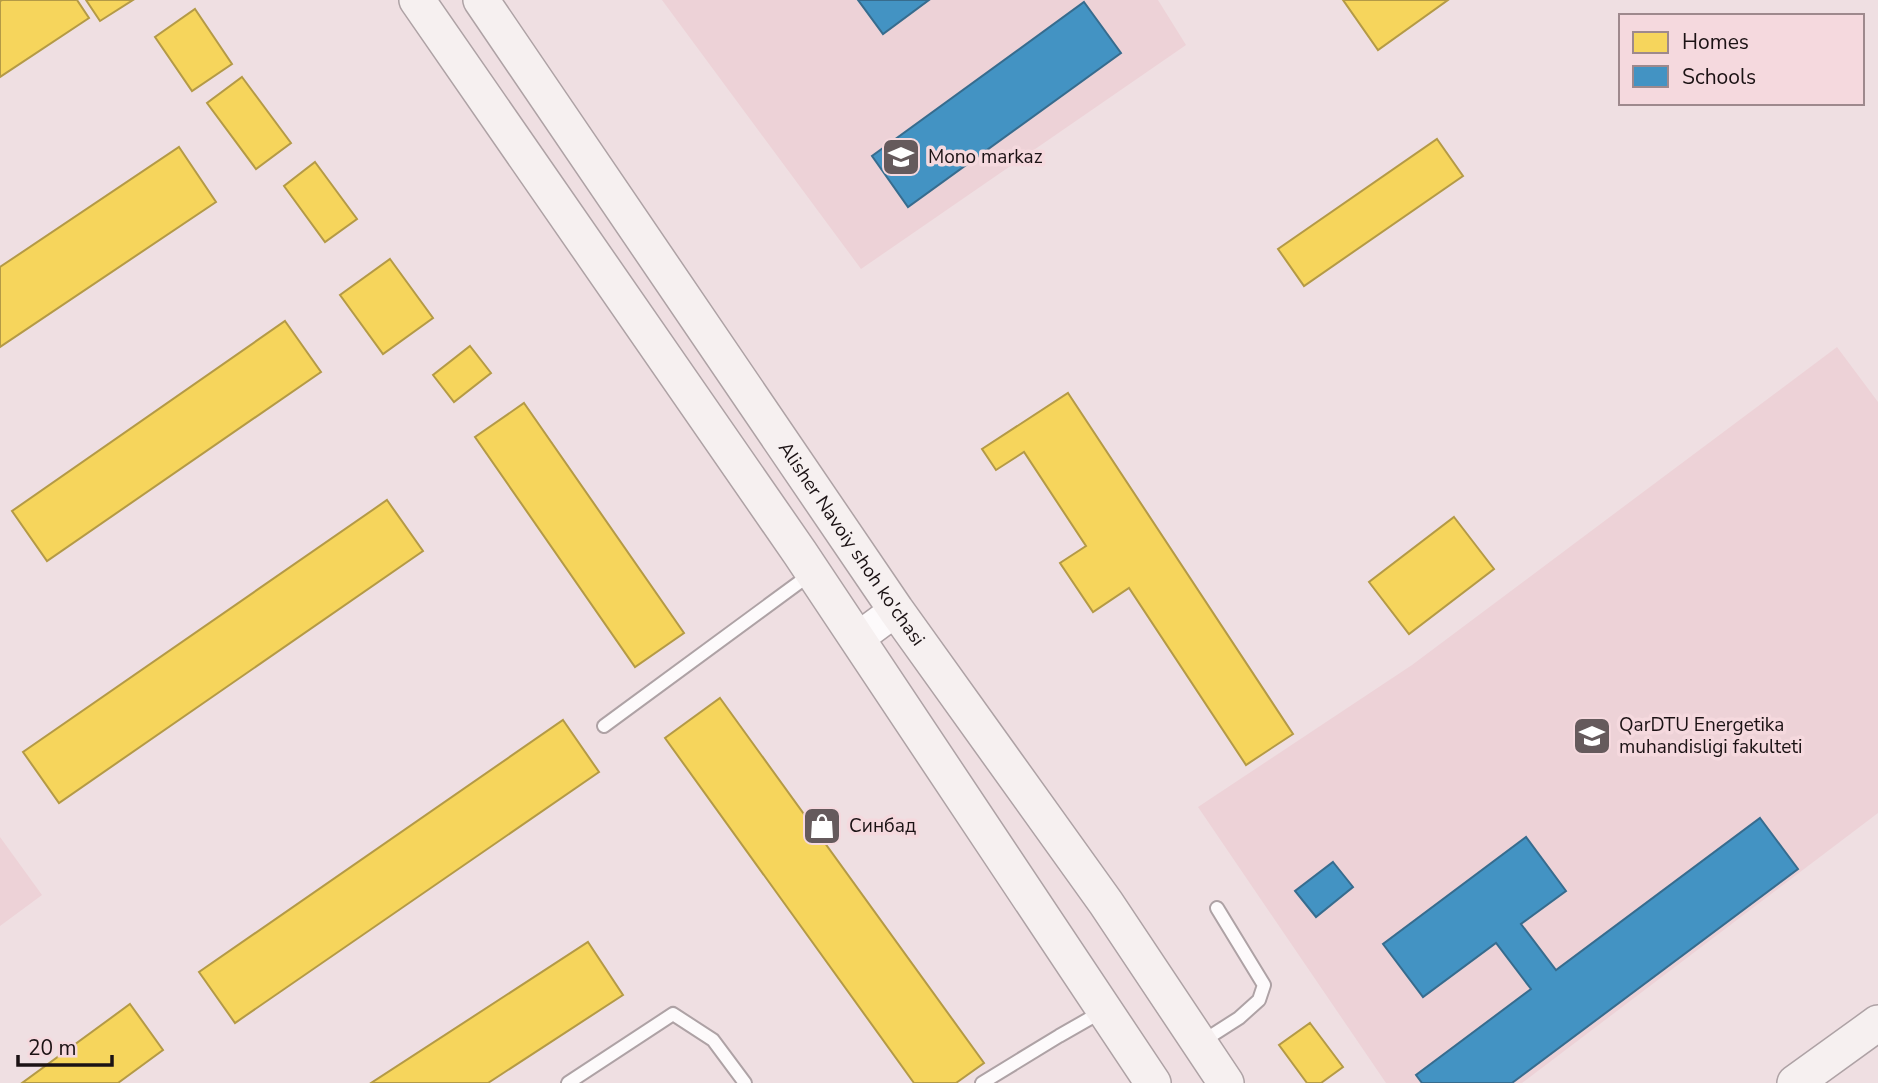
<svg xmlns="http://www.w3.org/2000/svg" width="1878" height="1083" font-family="'Nunito Sans',sans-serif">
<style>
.built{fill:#edd2d7}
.homes{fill:#f6d55c;stroke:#b49a46;stroke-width:2}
.schools{fill:#4393c3;stroke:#376c8e;stroke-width:2}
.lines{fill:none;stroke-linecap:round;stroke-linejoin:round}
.service-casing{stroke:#aea2a5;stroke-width:16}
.tertiary-casing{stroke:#aea2a5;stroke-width:35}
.secondary-casing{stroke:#aea2a5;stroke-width:38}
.service{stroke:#fdfafb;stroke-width:12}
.tertiary{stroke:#fdfafb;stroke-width:32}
.secondary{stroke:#f6f0f0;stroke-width:35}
.labels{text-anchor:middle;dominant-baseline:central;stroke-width:7;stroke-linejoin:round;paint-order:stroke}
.poi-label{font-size:19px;fill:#1b1214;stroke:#f5d9de;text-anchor:start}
.street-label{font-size:19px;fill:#1b1214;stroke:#f5d9de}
</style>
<rect width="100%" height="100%" fill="#efdfe2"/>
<path class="built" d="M662,0h496l28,45 -325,224z
M1837,347l41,55v411l-356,270h-136l-188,-276 214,-142z
M0,837l42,58 -42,31z"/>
<path class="homes" d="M2,0h75l12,18 -89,59v-76z
M86,0h47l-33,21z
M1343,0h105l-70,50z
M195,9l37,55 -40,27 -37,-54z
M242,77l49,66 -35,26 -49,-66z
M1437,139l26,37 -159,110 -26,-37z
M179,147l37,55 -216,145v-80z
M315,162l42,57 -32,23 -41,-56z
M390,259l43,59 -50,36 -43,-59z
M285,321l36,51 -274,189 -35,-50z
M470,346l21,27 -37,29 -21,-27z
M1068,393l225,341 -47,31 -117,-177 -36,24 -33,-49 26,-17 -62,-94 -28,18 -14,-21z
M524,403l160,230 -49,34 -160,-230z
M387,500l36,51 -364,252 -36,-51z
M1454,517l40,52 -85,65 -40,-52z
M720,698l264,365 -28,20h-42l-249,-345z
M563,720l36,52 -364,251 -36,-51z
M588,942l35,53 -135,88h-117z
M130,1004l33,46 -45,33h-96z
M1310,1023l33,44 -22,16h-14l-28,-38z"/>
<path class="schools" d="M858,0h71l-46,34z
M1084,2l37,51 -213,154 -36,-51z
M1760,818l38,51 -286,214h-90l-6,-8 115,-86 -35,-46 -73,54 -40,-53 143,-107 40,54 -45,33 35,46z
M1333,862l20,25 -37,30 -21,-26z"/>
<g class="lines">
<defs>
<path id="service" d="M604,726l208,-153
M1203,1041l36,-23 20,-18 5,-15 -47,-77
M568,1083l105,-69 40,26 32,43
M982,1083l77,-47 42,-24"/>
<path id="tertiary" d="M857,639l39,-29"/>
<g id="secondary">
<path d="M417,0l383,553 353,530"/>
<path id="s1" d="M481,0l415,610 210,293 120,180"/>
<path d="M1795,1083l83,-60"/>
</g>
</defs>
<use href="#service" class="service-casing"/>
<use href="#tertiary" class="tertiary-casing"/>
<use href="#secondary" class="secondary-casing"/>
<use href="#service" class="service"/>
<use href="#tertiary" class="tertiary"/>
<use href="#secondary" class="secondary"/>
</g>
<defs>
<symbol id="university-square" viewBox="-11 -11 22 22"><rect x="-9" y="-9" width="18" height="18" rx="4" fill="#655a5c" stroke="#f5d9de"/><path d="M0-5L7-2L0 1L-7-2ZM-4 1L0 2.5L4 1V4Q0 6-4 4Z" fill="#fff"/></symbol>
<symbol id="shop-square" viewBox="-11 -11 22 22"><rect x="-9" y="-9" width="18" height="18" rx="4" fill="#655a5c" stroke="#f5d9de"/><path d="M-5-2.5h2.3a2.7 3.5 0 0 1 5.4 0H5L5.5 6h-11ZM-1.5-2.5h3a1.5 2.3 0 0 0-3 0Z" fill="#fff"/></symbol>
</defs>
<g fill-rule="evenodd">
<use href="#university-square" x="879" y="135" width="44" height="44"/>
<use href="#university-square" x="1570" y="714" width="44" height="44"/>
<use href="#shop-square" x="800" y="804" width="44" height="44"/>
</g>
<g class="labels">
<g class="poi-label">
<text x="928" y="157">Mono markaz</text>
<text x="1619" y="725">QarDTU Energetika<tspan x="1619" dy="22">muhandisligi fakulteti</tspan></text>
<text x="849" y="826">Синбад</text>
</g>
<g class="street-label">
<text stroke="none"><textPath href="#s1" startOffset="658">Alisher Navoiy shoh ko'chasi</textPath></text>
</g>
</g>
<rect x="1619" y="14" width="245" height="91" fill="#f5d9de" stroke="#9e898d" stroke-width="2"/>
<rect x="1633" y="32" width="35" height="21" fill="#f6d55c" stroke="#9e898d" stroke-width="2"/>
<text x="1682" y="49" font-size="21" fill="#1b1214">Homes</text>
<rect x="1633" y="66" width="35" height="21" fill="#4393c3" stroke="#9e898d" stroke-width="2"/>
<text x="1682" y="84" font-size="21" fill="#1b1214">Schools</text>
<path d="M18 1055v10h94v-10" fill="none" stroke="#1b1214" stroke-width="3.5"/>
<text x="28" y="1055" font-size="21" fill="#1b1214" stroke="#f5d9de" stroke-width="5" paint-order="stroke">20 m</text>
</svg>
